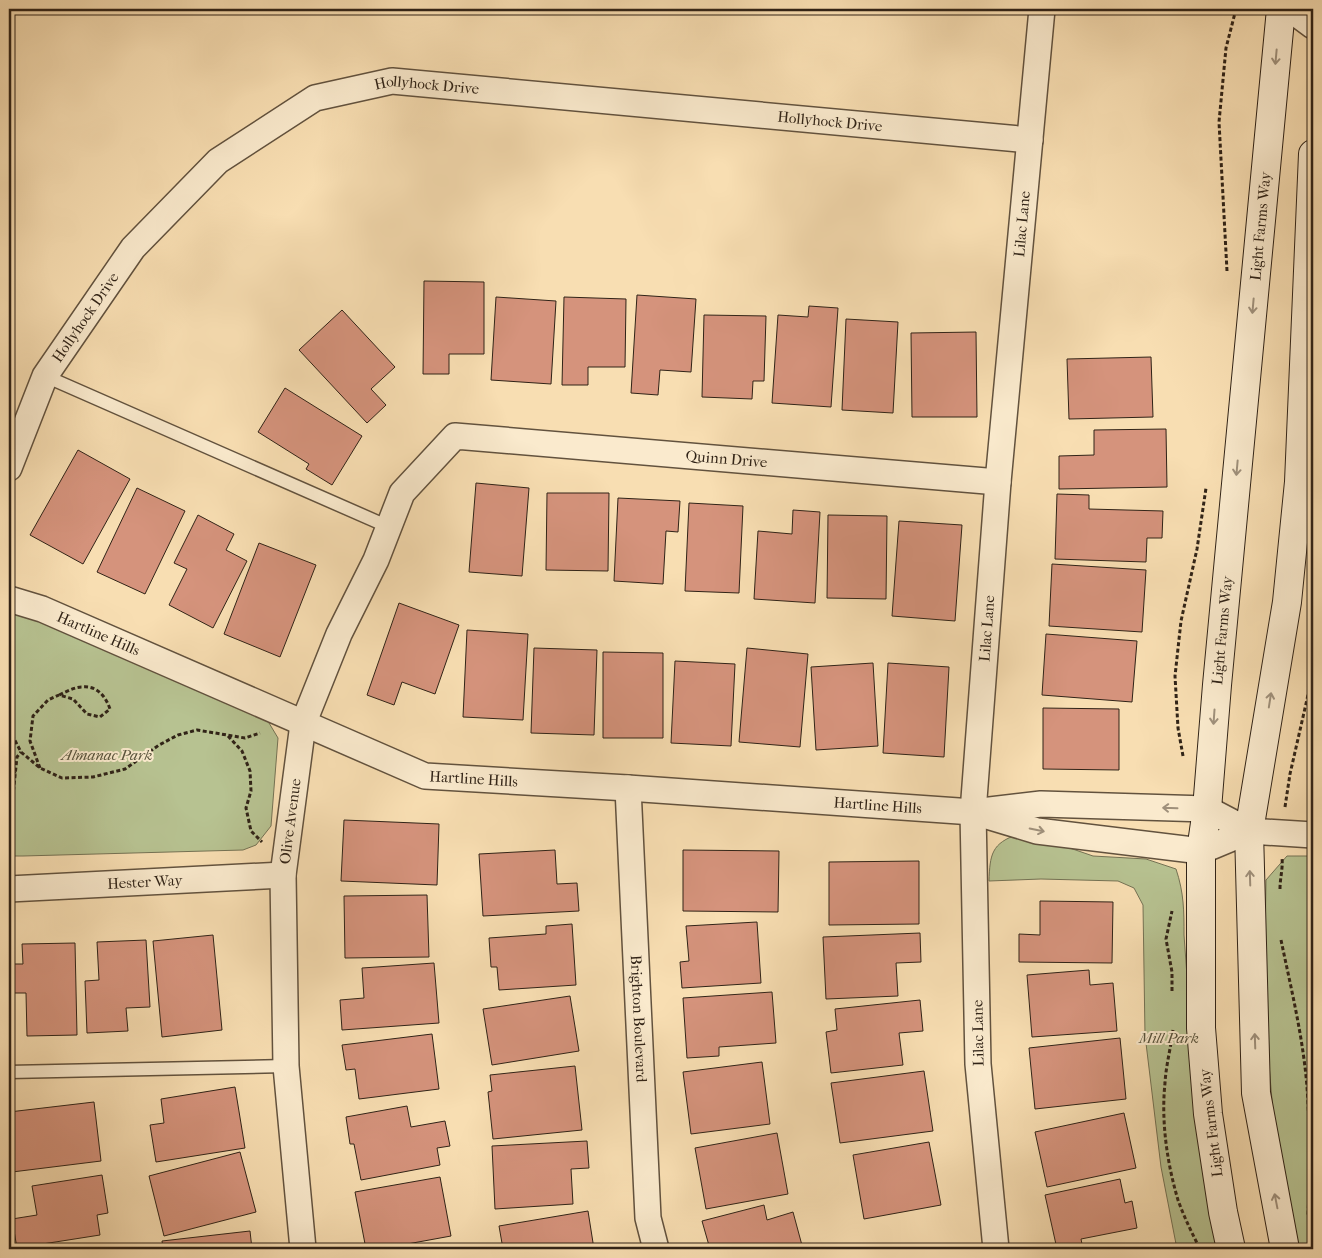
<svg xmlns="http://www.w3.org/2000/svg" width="1322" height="1258" font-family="'IM FELL French Canon',serif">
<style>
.green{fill:#b7c291;stroke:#747254}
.building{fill:#d5937c;stroke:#302317}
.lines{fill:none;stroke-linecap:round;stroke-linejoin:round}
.lane-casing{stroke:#62523e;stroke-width:15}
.street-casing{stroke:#62523e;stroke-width:28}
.secondary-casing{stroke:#302317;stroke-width:30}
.path{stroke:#302317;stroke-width:3;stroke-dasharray:4 2.5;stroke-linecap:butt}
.lane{stroke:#faeacd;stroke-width:12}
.street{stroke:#faeacd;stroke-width:25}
.secondary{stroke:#faeacd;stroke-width:28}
.oneway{stroke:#9f907b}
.labels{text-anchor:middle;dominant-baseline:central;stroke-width:4;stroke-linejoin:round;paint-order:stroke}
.street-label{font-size:15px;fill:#302317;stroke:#faeacd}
.park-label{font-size:15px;font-style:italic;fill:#58533c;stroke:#faeacd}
</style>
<rect width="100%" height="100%" fill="#f8deb2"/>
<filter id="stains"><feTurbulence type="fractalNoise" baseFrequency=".004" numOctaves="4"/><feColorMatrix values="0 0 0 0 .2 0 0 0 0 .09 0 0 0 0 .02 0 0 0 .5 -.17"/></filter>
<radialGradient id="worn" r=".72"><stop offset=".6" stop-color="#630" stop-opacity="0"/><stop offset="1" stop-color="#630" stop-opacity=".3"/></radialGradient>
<path class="green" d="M9,608l257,110 12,20 -7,88 -15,19 -13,5 -220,6h-14z
M1019,834l42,11 32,11 53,3 30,10c8,24 8,42 8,66l13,179 23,135h-43l-16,-82 -16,-132 -2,-130 -9,-17 -16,-7 -77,-2 -52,2c1,-26 2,-38 30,-47z
M1287,856h26v49l-3,5 -2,68 5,37v234h-16l-24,-137 -9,-107 2,-125z"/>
<path class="building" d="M424,281l60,1v72h-35v20h-26z
M637,295l59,4 -5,73 -31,-2 -2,25 -27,-2z
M496,297l60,4 -5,83 -60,-4z
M564,297l62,2 -1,68h-37v18h-26z
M809,306l29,2 -7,99 -59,-4 6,-88 30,2z
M342,310l53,57 -24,22 15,16 -19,18 -68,-73z
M704,315l62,1 -2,65h-11l-1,18 -50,-2z
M846,319l52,3 -5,91 -51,-3z
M976,332l1,85h-65l-1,-84z
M1151,357l2,60 -84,2 -2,-60z
M285,388l77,48 -30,49 -26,-16 3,-5 -51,-32z
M1166,429l1,58 -108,2v-33l35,-1v-25z
M78,450l52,29 -47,85 -53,-29z
M476,483l53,5 -7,88 -53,-4z
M137,488l48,23 -40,83 -48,-22z
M547,493h62l-1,78 -62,-1z
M1057,494l32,1v14l74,2 -1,27h-15l-1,24 -91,-3z
M618,498l62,3 -2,31 -12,-1 -3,53 -49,-3z
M689,503l54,3 -4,87 -54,-2z
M793,510l27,2 -5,91 -61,-4 4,-68 34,3z
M198,515l36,19 -8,16 21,11 -34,67 -44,-23 18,-36 -13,-6z
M828,515l59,1 -1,83 -59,-1z
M899,521l63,4 -7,96 -63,-5z
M259,543l57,22 -36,92 -56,-23z
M1052,564l94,6 -4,62 -93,-6z
M399,603l60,22 -24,69 -33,-12 -8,23 -27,-10z
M467,630l61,4 -5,86 -60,-3z
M1046,634l91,7 -5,61 -90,-7z
M534,648l63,2 -3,85 -63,-2z
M747,648l61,6 -8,93 -61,-5z
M603,652l60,1v85h-60z
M675,661l60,3 -4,82 -60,-3z
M873,663l5,83 -62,4 -5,-83z
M888,663l61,4 -5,90 -61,-4z
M1043,708l76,1v61l-76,-1z
M344,820l95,4 -2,61 -96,-4z
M555,850l2,34 20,-1 2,28 -96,5 -4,-62z
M683,850l96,1 -1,61 -95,-1z
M919,861v63l-90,1v-63z
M427,895l2,62 -84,1 -1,-62z
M1040,901l73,1 -1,61 -93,-1v-28l21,1z
M757,922l4,61 -79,5 -2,-26 9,-1 -3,-35z
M572,924l4,61 -77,5 -2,-23h-6l-2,-29 57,-4v-8z
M920,933l1,29 -25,1 2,33 -72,3 -3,-62z
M213,935l9,95 -60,7 -9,-96z
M146,940l4,67 -24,1 2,23 -41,2 -2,-52 14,-1 -2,-38z
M75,943l2,92 -50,1 -1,-43h-17v-29h14l-1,-20z
M434,963l5,60 -97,7 -2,-30 24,-2 -2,-30z
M1089,970l1,15 23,-2 4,48 -85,6 -5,-62z
M772,992l4,51 -57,4v9l-32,2 -4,-60z
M570,996l9,55 -87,14 -9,-56z
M920,1000l3,31 -24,2 4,32 -72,8 -5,-41 11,-2 -2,-21z
M432,1034l7,55 -80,10 -4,-30 -9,1 -4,-25z
M1120,1038l6,61 -91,10 -6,-61z
M762,1062l8,62 -79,10 -8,-62z
M575,1066l7,64 -89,9 -5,-47 4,-1 -2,-16z
M924,1071l9,60 -93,12 -9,-60z
M235,1087l10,61 -89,14 -6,-37 14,-2 -3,-24z
M94,1102l7,59 -89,11 -3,-26v-34z
M407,1106l4,21 34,-6 5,25 -13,2 3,17 -79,15 -7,-36h-4l-4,-27z
M1124,1113l12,55 -89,19 -12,-55z
M777,1133l11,61 -82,15 -11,-61z
M587,1141l2,27 -18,1 2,35 -78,5 -3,-63z
M929,1142l12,63 -77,14 -11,-64z
M240,1152l16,60 -92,24 -15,-60z
M102,1175l6,38 -11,2 3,20 -83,13 -5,-29 25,-4 -5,-29z
M440,1177l11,59 -71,13h-14l-11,-57z
M1120,1179l5,24 7,-2 5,27 -56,11 2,10h-26l-12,-54z
M764,1205l3,15 26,-8 10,37h-93l-8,-28z
M588,1211l6,38h-91l-4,-23z
M250,1231l2,18h-89l-1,-8z
M110,1244l1,5h-26z
M455,1244l1,5h-24z"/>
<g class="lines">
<defs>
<path id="lane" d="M45,376l344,151
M9,1072l277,-6"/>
<g id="street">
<path d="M1290,9l23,17"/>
<path id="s1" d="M9,468l36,-92 88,-128 85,-87 97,-63 77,-17 638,59"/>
<path id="s2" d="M9,599l33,10 383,167 203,12 345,24 68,-8 166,5 42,22 64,4"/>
<path id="s3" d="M628,788l20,430 8,31"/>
<path d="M984,815l53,16 164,20 48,-20"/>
<path id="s4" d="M9,889l274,-14"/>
<path id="s5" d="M303,1249l-17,-183 -3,-191 20,-151 36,-90 37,-74 26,-67 53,-57 543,46"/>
<path id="s6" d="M996,1249l-18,-185 -5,-252 25,-330 44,-473"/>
</g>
<g id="secondary">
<path id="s7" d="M1231,1249l-8,-37 -15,-98 -7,-86v-177l6,-42 10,-124 64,-676"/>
<path d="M1285,1249l-29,-156 -7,-262 38,-229 12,-120 14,-328"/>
</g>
</defs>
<use href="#lane" class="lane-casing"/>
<use href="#street" class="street-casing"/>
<use href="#secondary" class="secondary-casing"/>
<path class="path" d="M1227,271l-8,-149 7,-74 10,-39
M9,643l1,3 -1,7
M9,729l12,23 19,16 22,10 31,-1 32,-8 34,-24 19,-10 19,-5 48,8 15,-5
M228,736l14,15 8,20 1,20 -5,17 5,23 11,11
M1183,756l-5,-28 -3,-52 6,-55 16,-72 9,-61
M40,768l-10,-27 3,-25 15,-16 11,-5 14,4 14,15 13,3 10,-8c-4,-12 -13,-24 -28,-22 -8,0 -16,5 -23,8
M9,775l7,-3
M9,803l4,-8 4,-38 4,-5
M1285,807l5,-33 23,-101
M1280,889c0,-11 3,-20 2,-31
M1281,940c10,48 22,97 26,147 3,43 3,86 1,129
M1172,991v-19l-6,-33 6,-28
M1173,1030c-2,17 -7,35 -8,53 -4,38 2,80 13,117 6,17 14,33 22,49"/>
<use href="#lane" class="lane"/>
<use href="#street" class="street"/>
<use href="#secondary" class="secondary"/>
</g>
<defs><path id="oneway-shaft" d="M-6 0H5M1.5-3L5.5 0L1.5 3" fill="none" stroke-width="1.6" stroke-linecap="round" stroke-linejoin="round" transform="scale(1.25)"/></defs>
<g class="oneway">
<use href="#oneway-shaft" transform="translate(1276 57) rotate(95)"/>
<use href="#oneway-shaft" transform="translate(1253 306) rotate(95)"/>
<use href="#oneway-shaft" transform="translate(1237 468) rotate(95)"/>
<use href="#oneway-shaft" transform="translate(1270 700) rotate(-81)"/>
<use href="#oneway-shaft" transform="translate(1214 717) rotate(94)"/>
<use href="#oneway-shaft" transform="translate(1170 808) rotate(-178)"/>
<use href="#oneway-shaft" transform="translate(1037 830) rotate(12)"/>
<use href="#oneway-shaft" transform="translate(1250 878) rotate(-92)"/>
<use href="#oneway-shaft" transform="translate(1255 1041) rotate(-92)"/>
<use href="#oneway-shaft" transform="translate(1276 1201) rotate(-101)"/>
</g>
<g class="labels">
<g class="street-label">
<text stroke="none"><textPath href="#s1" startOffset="605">Hollyhock Drive</textPath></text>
<text stroke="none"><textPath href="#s1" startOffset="1010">Hollyhock Drive</textPath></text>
<text stroke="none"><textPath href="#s6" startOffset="1028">Lilac Lane</textPath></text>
<text stroke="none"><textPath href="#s7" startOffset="1028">Light Farms Way</textPath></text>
<text stroke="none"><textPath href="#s1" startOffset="170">Hollyhock Drive</textPath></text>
<text stroke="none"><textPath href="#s5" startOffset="1129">Quinn Drive</textPath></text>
<text stroke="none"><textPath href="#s6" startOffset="622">Lilac Lane</textPath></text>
<text stroke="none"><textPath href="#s7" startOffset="622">Light Farms Way</textPath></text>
<text stroke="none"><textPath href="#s2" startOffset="96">Hartline Hills</textPath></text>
<text stroke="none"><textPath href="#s2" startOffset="501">Hartline Hills</textPath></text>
<text stroke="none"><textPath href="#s2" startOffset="906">Hartline Hills</textPath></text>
<text stroke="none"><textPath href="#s5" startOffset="429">Olive Avenue</textPath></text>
<text stroke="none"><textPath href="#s4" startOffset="136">Hester Way</textPath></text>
<text stroke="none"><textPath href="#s3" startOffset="231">Brighton Boulevard</textPath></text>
<text transform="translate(978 1033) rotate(-91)">Lilac Lane</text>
<text transform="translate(1211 1123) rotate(-97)">Light Farms Way</text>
</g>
<g class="park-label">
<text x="107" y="755">Almanac Park</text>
<text x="1169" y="1038">Mill Park</text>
</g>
</g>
<rect width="1322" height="1258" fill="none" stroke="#f8deb2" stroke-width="30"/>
<rect x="10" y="10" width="1302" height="1238" fill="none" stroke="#302317" stroke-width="2.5"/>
<rect x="15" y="15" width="1292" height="1228" fill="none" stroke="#302317"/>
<rect width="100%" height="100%" filter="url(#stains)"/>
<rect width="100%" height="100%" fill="url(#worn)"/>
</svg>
